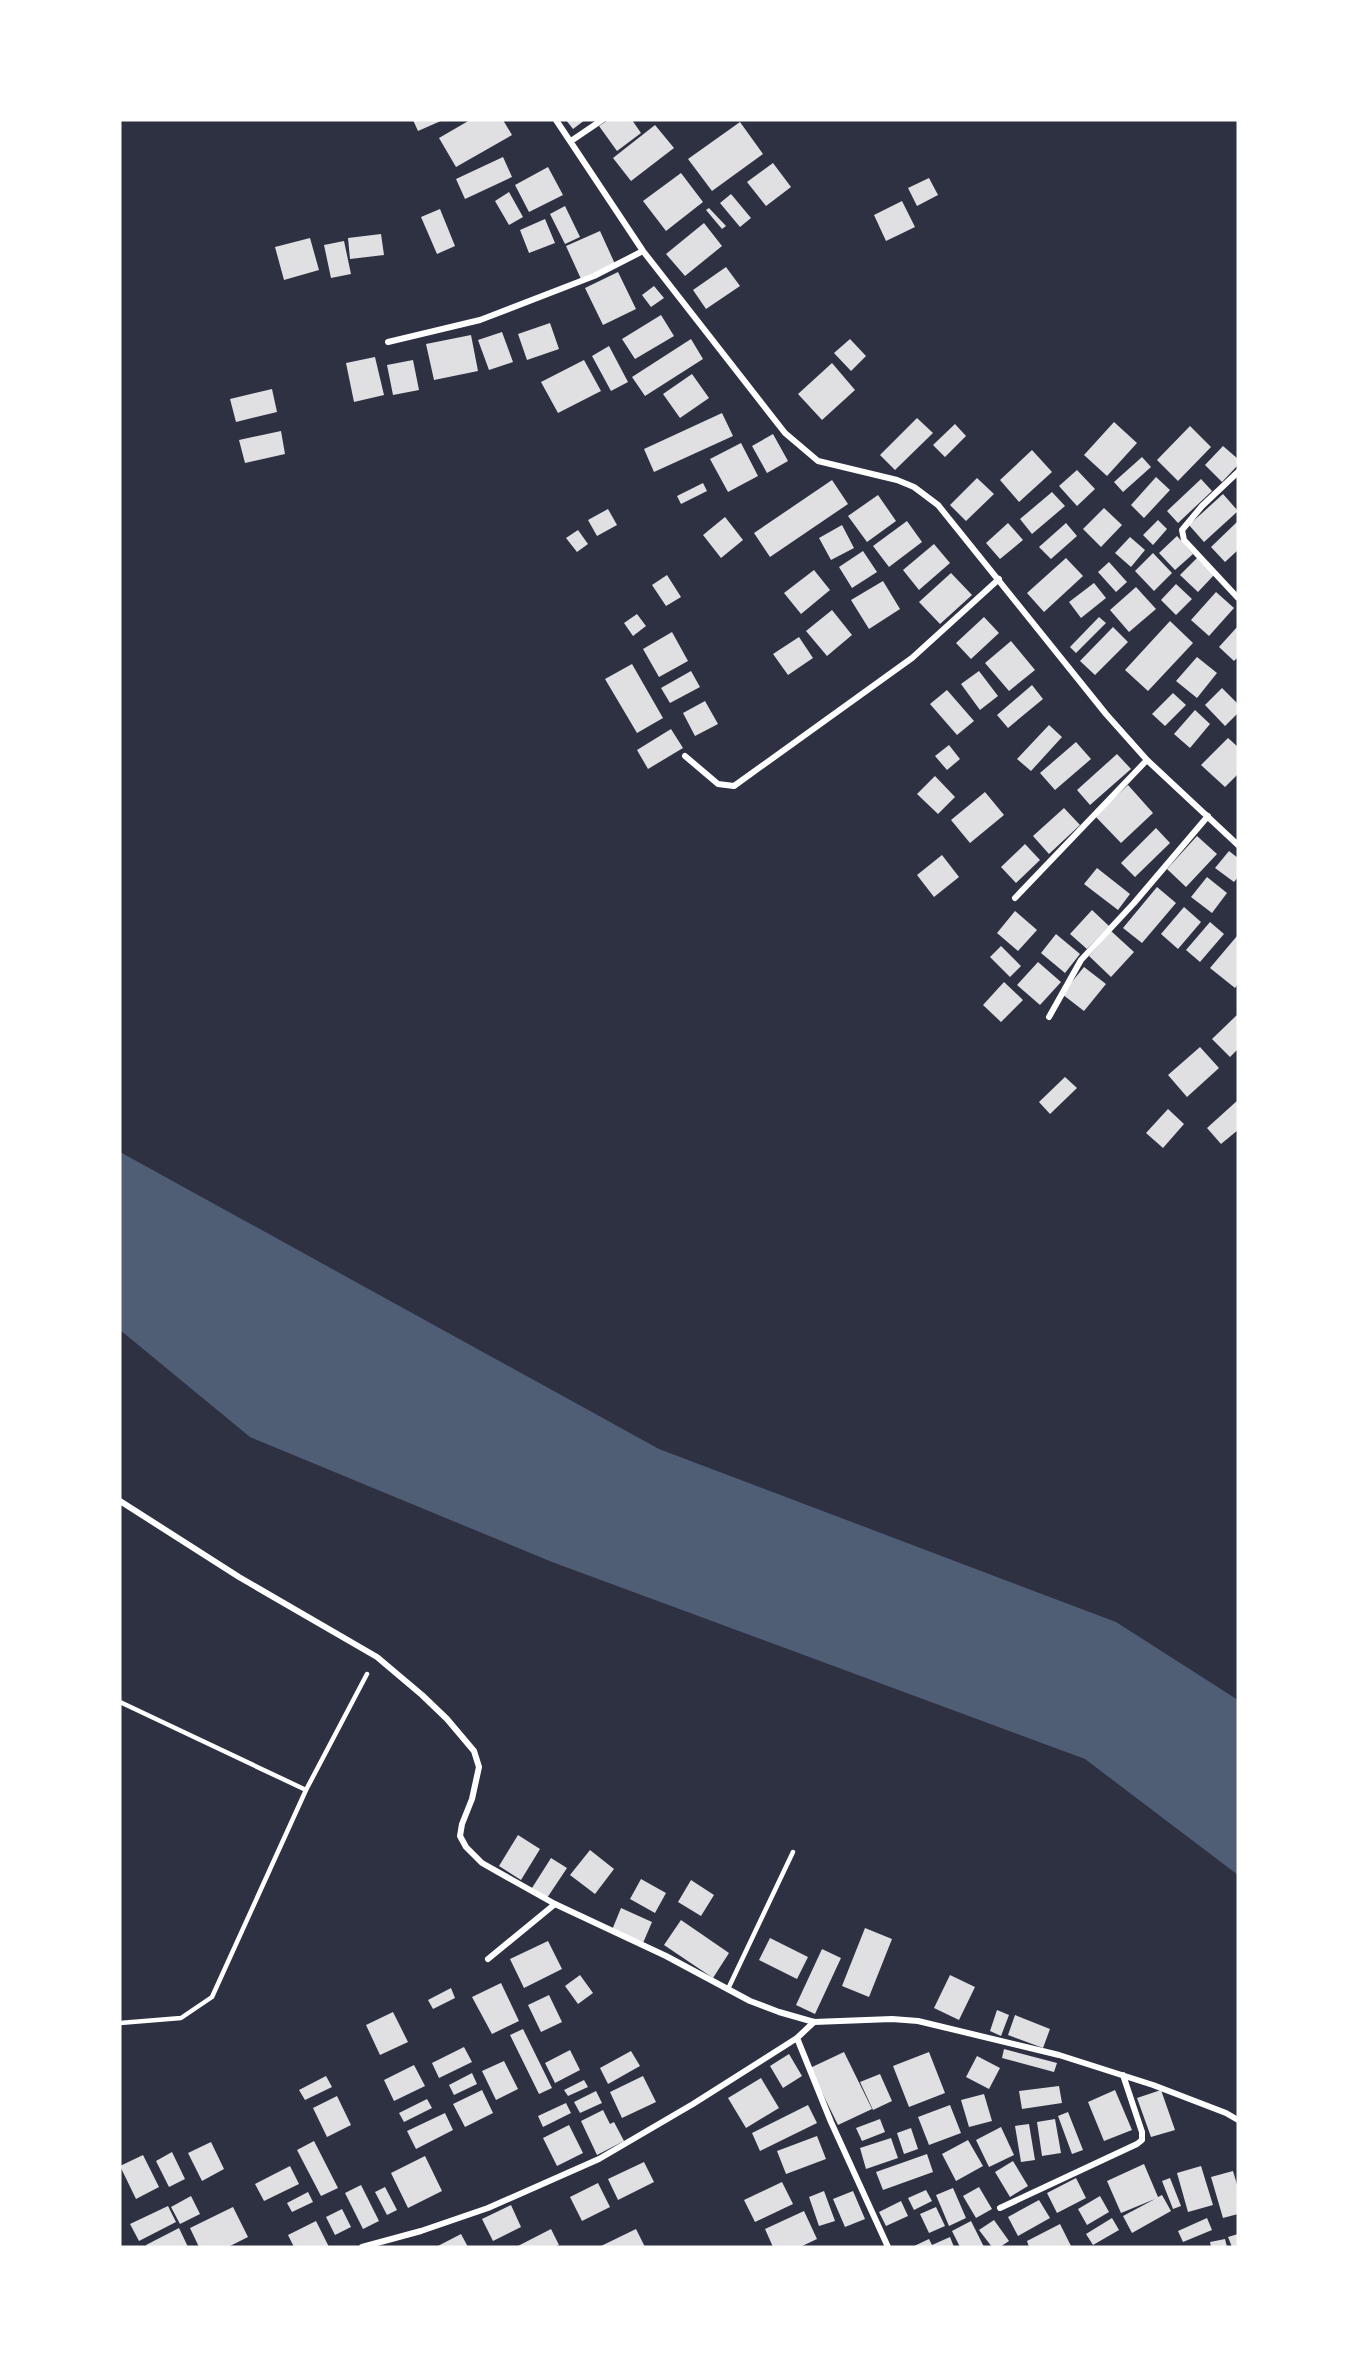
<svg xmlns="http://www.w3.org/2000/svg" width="1358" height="2367" font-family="'Golos Text',sans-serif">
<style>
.water{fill:#4f5d75}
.building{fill:#e0e0e3}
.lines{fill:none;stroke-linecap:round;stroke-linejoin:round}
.service{stroke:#fff;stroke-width:4.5}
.minor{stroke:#fff;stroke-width:6}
</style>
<rect width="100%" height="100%" fill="#2d3142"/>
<path class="water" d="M120,1152l539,297 457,173 122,78v175l-153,-116 -533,-197 -302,-125 -130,-107z"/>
<path class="building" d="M413,120h30l-25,11z
M470,120h33l9,15 -56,32 -17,-29z
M566,120h19l-12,9z
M608,120h24l9,13 -24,18 -18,-25z
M740,122l23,32 -51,37 -24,-32z
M655,125l19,23 -43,33 -18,-23z
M503,157l9,20 -47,22 -9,-20z
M773,163l18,24 -25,19 -19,-24z
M548,167l15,28 -34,17 -14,-27z
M681,173l22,29 -37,29 -23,-30z
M929,178l9,17 -21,11 -9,-18z
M509,192l14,25 -14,8 -14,-24z
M731,194l20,24 -11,9 -20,-24z
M902,201l13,26 -29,14 -12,-26z
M565,206l15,31 -15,7 -15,-30z
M709,208l17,18 -4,3 -16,-19z
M440,209l15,37 -18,8 -16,-37z
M545,219l10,24 -26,10 -9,-23z
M704,223l18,23 -37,30 -19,-22z
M600,231l15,33 -34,15 -15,-33z
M381,234l3,21 -34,4 -2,-21z
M310,238l9,32 -35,10 -9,-33z
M344,241l7,33 -20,4 -7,-33z
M726,267l14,19 -34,23 -13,-19z
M618,272l18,37 -33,16 -18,-37z
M654,286l10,12 -13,9 -9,-12z
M661,315l13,21 -39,23 -13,-20z
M550,323l9,26 -32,11 -9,-26z
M502,332l11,30 -24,8 -11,-30z
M471,335l7,36 -44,9 -8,-36z
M691,339l12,20 -58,37 -13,-19z
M850,339l16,17 -15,15 -17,-18z
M609,346l19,36 -17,9 -19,-35z
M375,357l9,38 -30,7 -8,-39z
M413,360l6,30 -26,5 -6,-30z
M584,360l17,31 -43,22 -17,-31z
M832,363l23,27 -33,30 -24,-26z
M692,374l17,24 -29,20 -17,-24z
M272,389l5,23 -41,10 -6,-23z
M722,413l11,23 -79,36 -10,-23z
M917,418l16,15 -38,37 -15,-15z
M1114,422l23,21 -30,33 -23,-21z
M955,424l11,12 -21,21 -12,-12z
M1190,426l21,21 -33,34 -21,-21z
M281,431l4,23 -40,9 -6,-23z
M773,434l15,27 -21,12 -15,-27z
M741,443l17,33 -30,16 -18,-33z
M1223,446l15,13v6l-16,17 -17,-17z
M1032,450l20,22 -33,30 -19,-22z
M1142,457l9,10 -28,25 -9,-10z
M1077,470l18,19 -18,17 -18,-20z
M1156,477l14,13 -26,28 -13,-13z
M977,478l17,16 -28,27 -16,-16z
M1201,479l11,12 -34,32 -11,-12z
M832,480l16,24 -78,53 -16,-24z
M703,483l4,8 -26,13 -4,-8z
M1052,492l13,14 -33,28 -12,-15z
M1223,494l15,17 -34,31 -15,-17z
M878,495l18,26 -29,21 -19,-26z
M1104,508l18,17 -21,22 -18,-18z
M608,509l9,16 -20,11 -9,-16z
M725,517l18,23 -22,18 -18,-23z
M1158,520l9,9 -14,16 -10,-10z
M907,521l15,21 -33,25 -16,-21z
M1238,521v29l-13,12 -14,-15z
M1008,523l15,17 -23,19 -14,-16z
M1066,523l11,13 -26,23 -12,-12z
M842,525l12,23 -23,12 -12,-22z
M578,530l10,14 -11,8 -11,-14z
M1177,536l16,18 -18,16 -16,-17z
M1130,537l15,13 -14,17 -16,-14z
M934,544l16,19 -31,27 -16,-20z
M863,551l14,21 -25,16 -13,-21z
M1153,553l19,20 -18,18 -19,-20z
M1066,558l17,18 -39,36 -17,-19z
M1197,558l17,17 -16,17 -18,-17z
M1109,562l18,20 -11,10 -18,-20z
M814,570l16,20 -29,24 -17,-21z
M951,573l21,22 -32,29 -21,-22z
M667,575l14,22 -15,9 -14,-21z
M883,581l17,28 -31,20 -18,-29z
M1094,583l12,15 -25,20 -12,-16z
M1176,584l16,15 -16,16 -15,-15z
M1136,587l20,22 -27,23 -19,-22z
M1216,592l18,16 -25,28 -18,-16z
M832,610l20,25 -25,21 -21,-25z
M637,614l9,12 -13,10 -9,-13z
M984,617l15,16 -28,26 -15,-16z
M1099,617l7,6 -30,30 -6,-6z
M1170,621l23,22 -45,48 -23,-21z
M1238,626v31l-4,4 -15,-14z
M1113,627l15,15 -33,33 -15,-14z
M672,632l16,29 -29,16 -16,-28z
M799,637l14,21 -25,17 -15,-21z
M1011,641l24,29 -26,21 -24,-28z
M1197,657l20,16 -20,25 -21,-17z
M632,664l31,54 -26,15 -32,-54z
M691,671l9,16 -30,16 -9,-15z
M979,671l19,25 -18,14 -19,-26z
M1032,685l11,14 -35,29 -11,-13z
M1222,688l16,16v9l-13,13 -20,-21z
M947,690l27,31 -17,14 -27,-31z
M1173,693l13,12 -21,21 -13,-12z
M705,701l13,23 -23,12 -12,-23z
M1195,710l15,14 -20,24 -16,-14z
M1049,725l13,12 -31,34 -14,-12z
M671,729l12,19 -35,21 -11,-19z
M1228,738l10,9v27l-13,13 -24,-22z
M1076,742l15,17 -36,31 -15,-17z
M949,745l11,14 -13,11 -12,-14z
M1117,754l14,15 -41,36 -13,-15z
M935,776l20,21 -17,17 -21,-20z
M1128,785l25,28 -32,30 -26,-27z
M985,792l19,23 -34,28 -19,-23z
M1064,808l16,17 -31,29 -16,-18z
M1156,828l14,15 -35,34 -14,-14z
M1197,836l20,18 -31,33 -19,-18z
M1025,844l15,16 -24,23 -15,-16z
M1229,851l9,7v19l-4,5 -19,-14z
M942,855l17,22 -25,20 -17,-22z
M1097,868l33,26 -12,16 -34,-26z
M1207,877l20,16 -15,20 -21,-16z
M1157,887l19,16 -34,40 -19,-15z
M1184,907l17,15 -23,27 -17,-15z
M1092,910l17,16 -22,23 -17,-15z
M1015,911l22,19 -19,21 -21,-18z
M1210,922l14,12 -24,28 -14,-12z
M1111,931l23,21 -23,25 -22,-21z
M1056,934l24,20 -15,19 -24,-20z
M1237,936l1,48 -3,4 -25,-20z
M1001,946l20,20 -11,11 -20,-20z
M1038,962l23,20 -21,23 -23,-20z
M1084,967l22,17 -22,27 -22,-17z
M1004,982l19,18 -22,22 -18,-17z
M1238,1014v35l-8,8 -18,-18z
M1200,1047l19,21 -32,29 -19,-22z
M1065,1077l12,11 -27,26 -11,-12z
M1238,1100v30l-17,14 -14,-16z
M1168,1109l16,15 -21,24 -17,-15z
M518,1835l22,14 -19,31 -22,-14z
M590,1850l24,19 -19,25 -25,-19z
M551,1858l16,10 -20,30 -15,-10z
M641,1879l25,14 -11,20 -25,-14z
M691,1880l23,15 -13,21 -23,-14z
M621,1908l31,14 -9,21 -31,-13z
M681,1920l48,33 -16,25 -49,-33z
M865,1928l27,11 -23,58 -27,-11z
M770,1938l38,19 -11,22 -38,-19z
M548,1941l14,28 -38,19 -14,-29z
M822,1949l19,9 -26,56 -19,-9z
M580,1975l13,18 -15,11 -13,-18z
M950,1975l25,12 -16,33 -25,-12z
M501,1983l18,38 -27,13 -20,-37z
M451,1988l4,10 -22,11 -5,-9z
M549,1995l13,27 -21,10 -13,-27z
M997,2010l12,5 -8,21 -11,-5z
M393,2012l15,30 -28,13 -14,-30z
M1015,2015l35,14 -7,19 -35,-13z
M523,2029l29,59 -13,6 -29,-59z
M464,2047l8,15 -33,16 -7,-15z
M1004,2049l53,14 -3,9 -52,-14z
M570,2050l10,20 -25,13 -10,-20z
M631,2051l9,15 -32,18 -8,-16z
M844,2052l28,57 -34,16 -28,-57z
M929,2052l16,41 -36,14 -16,-41z
M789,2054l13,22 -19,12 -13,-22z
M977,2056l23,12 -11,21 -23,-12z
M504,2061l14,28 -22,11 -14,-29z
M414,2065l11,21 -31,15 -10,-21z
M472,2073l5,11 -23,11 -5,-10z
M880,2074l12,27 -19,9 -13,-28z
M326,2076l6,11 -27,13 -6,-10z
M643,2076l13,26 -34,16 -12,-26z
M761,2078l18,30 -33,20 -18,-30z
M584,2080l4,7 -20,9 -4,-6z
M1059,2086l3,17 -40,6 -3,-18z
M482,2090l11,23 -28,14 -12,-23z
M1115,2090l17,40 -28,11 -16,-39z
M1161,2090l14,40 -24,7 -14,-39z
M596,2091l6,12 -22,10 -6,-11z
M984,2094l8,27 -23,6 -8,-27z
M337,2096l14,29 -24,12 -14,-29z
M427,2099l5,9 -28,14 -5,-9z
M566,2103l5,10 -28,14 -5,-11z
M808,2105l9,18 -57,28 -8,-18z
M950,2105l11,28 -32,12 -11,-28z
M603,2110l7,14 4,-2 10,19 -27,14 -16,-34z
M1068,2112l15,38 -11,4 -14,-38z
M445,2113l8,17 -37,19 -9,-18z
M880,2119l5,13 -23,9 -6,-13z
M1055,2119l6,34 -19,3 -5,-34z
M1029,2124l6,36 -14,2 -6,-36z
M569,2125l14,28 -26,13 -14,-28z
M1001,2127l13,28 -25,12 -13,-27z
M911,2128l7,21 -14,5 -7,-21z
M817,2136l9,23 -40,15 -9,-23z
M891,2138l7,20 -32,11 -6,-21z
M968,2140l15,26 -27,15 -14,-27z
M314,2141l24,47 -17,8 -24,-46z
M211,2142l13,27 -22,12 -14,-28z
M172,2152l13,27 -16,8 -13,-26z
M927,2154l6,18 -50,18 -7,-18z
M143,2155l16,32 -23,12 -16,-33z
M425,2156l17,35 -34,17 -17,-35z
M1013,2161l15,25 -18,11 -15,-25z
M644,2162l10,20 -36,18 -10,-21z
M1144,2164l14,33 4,-2 9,16 -39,22 -9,-17 32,-17 -34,14 -14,-32z
M290,2166l9,18 -35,17 -9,-17z
M1201,2166l12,39 -25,7 -11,-39z
M1233,2171l5,17v26l-15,4 -12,-41z
M1076,2178l10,20 -29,15 -10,-20z
M1170,2178l11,28 -8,3 -11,-28z
M782,2182l11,22 -38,18 -11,-22z
M598,2183l12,24 -28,14 -12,-24z
M361,2185l18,36 -16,8 -18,-36z
M385,2187l12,23 -10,5 -12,-23z
M979,2187l13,22 -16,9 -13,-22z
M953,2188l13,30 -17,8 -13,-31z
M926,2190l6,11 -18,9 -6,-12z
M824,2191l11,30 -16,5 -10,-29z
M853,2191l12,28 -20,8 -12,-28z
M308,2192l5,10 -21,10 -5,-9z
M191,2196l9,18 -20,10 -9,-17z
M1100,2196l9,16 -22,13 -9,-16z
M1039,2200l11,18 -32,18 -10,-19z
M901,2201l7,15 -22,10 -7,-14z
M511,2205l10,22 -28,14 -11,-22z
M168,2206l8,16 -37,19 -9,-17z
M233,2207l15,30 -20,10h-29l-9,-19z
M936,2207l9,19 -16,7 -9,-19z
M342,2209l9,18 -16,8 -9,-18z
M804,2211l13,28 -17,8h-27l-8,-18z
M1112,2218l7,12 -26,15 -7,-11z
M1207,2218l5,12 -29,12 -5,-11z
M994,2220l15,21 -9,6h-8l-13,-17z
M316,2221l13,26h-35l-6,-12z
M971,2221l13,26h-24l-8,-16z
M1060,2224l11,22 -42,1 -2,-6z
M179,2228l9,19h-41l-1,-2z
M551,2229l8,16 -5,2h-38z
M636,2229l9,18h-46z
M461,2234l7,13h-32z
M1238,2234v13h-6l-4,-10z
M950,2237l4,10h-42l17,-8 3,6z
M1225,2239l2,8h-16l-1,-5z"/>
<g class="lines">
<path class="service" d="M120,1702l186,88
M728,1989l65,-137
M120,2023l61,-5 31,-21 94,-207 61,-116"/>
<path class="minor" d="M556,120l87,131 142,182 33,28 79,19 17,7 24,18 168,209 41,46 91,85
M571,141l31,-21
M388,342l92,-22 114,-44 49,-25
M1238,472l-36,34 -20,24 2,10 54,58
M685,756l33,28 16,2 178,-128 87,-79
M1015,898l132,-138
M1049,1017l32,-57 53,-57 74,-87
M120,1501l119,76 138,80 45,38 25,24 27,32 5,16 -7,32 -10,25 -2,12 6,11 16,16 73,41 111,52 84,45 29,11 35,10 78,-3 26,2 141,34 94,30 73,28 12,7
M488,1959l67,-55
M797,2038l34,84 57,125
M1000,2208l137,-64 5,-4v-8l-19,-57
M362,2247l59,-16 67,-23 111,-49 94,-55 104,-66 17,-16"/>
</g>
<rect width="1358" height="2367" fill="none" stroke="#ffffff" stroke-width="243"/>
</svg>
